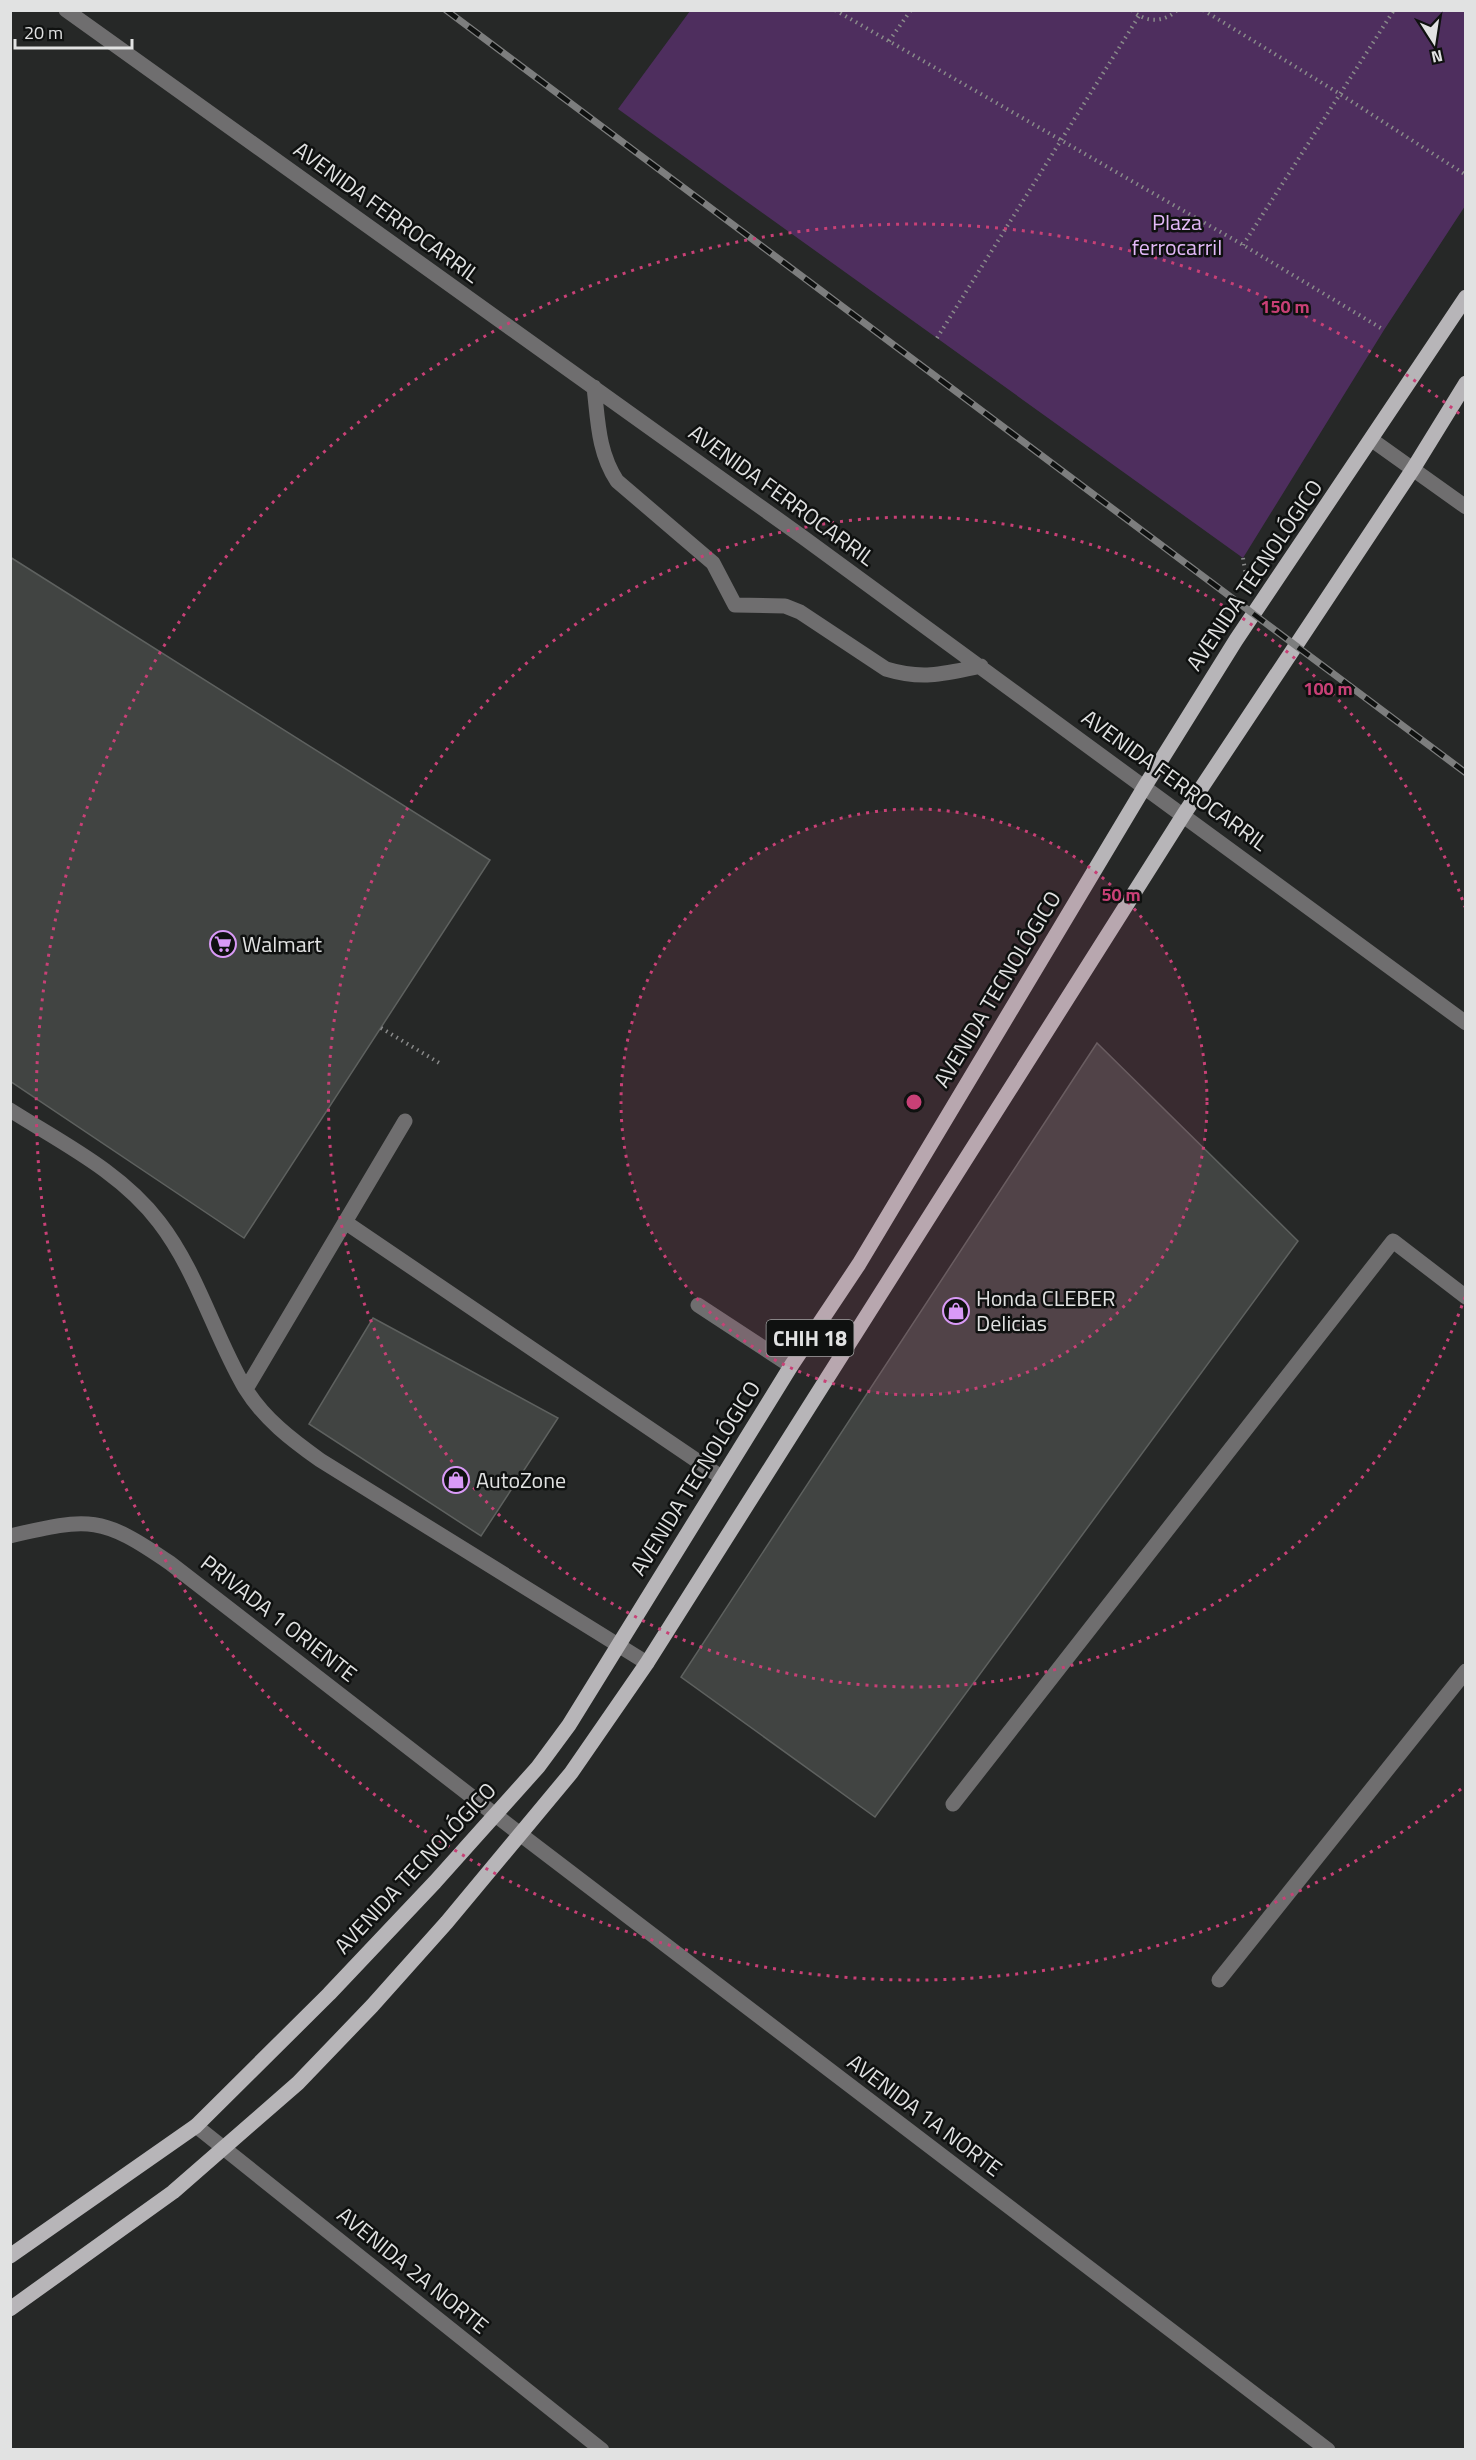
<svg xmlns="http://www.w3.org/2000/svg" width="1476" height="2460" font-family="'Titillium Web',sans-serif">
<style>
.green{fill:#4e2e5e}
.building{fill:#414442;stroke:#5e615f;stroke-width:1.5}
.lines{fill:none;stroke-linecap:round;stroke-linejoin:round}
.path{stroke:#898a8a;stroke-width:4;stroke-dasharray:1.5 4.5;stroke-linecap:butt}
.minor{stroke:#6f6e6f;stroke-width:15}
.major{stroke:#b7b5b8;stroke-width:15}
.rail-casing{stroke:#7d7e7e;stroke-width:7}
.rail{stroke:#0f1110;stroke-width:4.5;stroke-dasharray:14;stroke-linecap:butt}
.ring{fill:none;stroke:#c84076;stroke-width:3;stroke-dasharray:3 6}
.labels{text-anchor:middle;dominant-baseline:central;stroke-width:5;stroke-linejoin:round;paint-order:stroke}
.shield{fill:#0f1110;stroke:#a2a3a3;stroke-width:1.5}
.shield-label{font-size:21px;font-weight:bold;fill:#e1e2e2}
.street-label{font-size:22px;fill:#e1e2e2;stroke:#0f1110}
.park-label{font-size:22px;fill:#e3b9f8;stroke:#0f1110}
.poi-label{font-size:22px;fill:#e1e2e2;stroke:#0f1110;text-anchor:start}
.centre{fill:#c84076;stroke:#0f1110;stroke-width:3}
.ring-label{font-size:18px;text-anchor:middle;font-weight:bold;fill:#c84076;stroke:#0f1110;stroke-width:5;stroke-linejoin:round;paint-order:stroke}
</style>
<rect width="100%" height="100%" fill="#262827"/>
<path class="green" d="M690,11h775v195l-81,124 -141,228 -625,-449z"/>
<path class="building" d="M10,557l480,303 -246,378 -234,-157z
M1097,1043l201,198 -423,576 -194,-140z
M373,1318l185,100 -77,118 -172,-112z"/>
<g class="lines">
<path class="path" d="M835,10l408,235 141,85
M1132,10c13,13 32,13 45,0
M1203,10l137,84 126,81
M889,41l22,-31
M1243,245l151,-235
M937,338l202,-322
M1243,558l3,18
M381,1028l60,36"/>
<path class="minor" d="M66,10l738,528 662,485
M594,387c4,34 4,65 23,94l96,82 22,42 50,1 15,6 86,57c36,11 58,5 95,-3
M1372,440l94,67
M10,1110c52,33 111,62 149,112 38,49 55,113 86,166 19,31 47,52 75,72l327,203
M345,1222l376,255
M698,1305l93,61
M246,1389l159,-268
M10,1536c80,-19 92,-20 160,27l350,271 808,616
M953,1804l440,-563 73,56
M1219,1980l247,-309
M196,2126l406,324"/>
<path class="major" d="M10,2256l186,-130 133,-132 106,-112 103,-115 31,-42 222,-359 68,-102 286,-478 91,-146 230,-343
M10,2309l163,-117 125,-109 74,-77 75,-84 124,-149 76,-110 537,-849 229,-345 53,-86"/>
<defs>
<path id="rail" d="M446,10l1020,763"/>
</defs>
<use href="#rail" class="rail-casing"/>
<use href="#rail" class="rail"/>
</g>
<circle cx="914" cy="1102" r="293" fill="#c84076" fill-opacity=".12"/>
<g class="ring">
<circle cx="914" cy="1102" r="293"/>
<path d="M1465 1297A585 585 0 1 1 1465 907"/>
<path d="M1461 1789A878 878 0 1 1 1461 415"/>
</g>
<defs>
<symbol id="supermarket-ring" viewBox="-11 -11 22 22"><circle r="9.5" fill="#0f1110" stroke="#d99af7" stroke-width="1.5"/><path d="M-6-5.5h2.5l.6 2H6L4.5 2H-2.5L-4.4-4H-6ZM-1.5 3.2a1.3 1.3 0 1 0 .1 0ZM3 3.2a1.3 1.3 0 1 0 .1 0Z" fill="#d99af7"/></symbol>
<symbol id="shop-ring" viewBox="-11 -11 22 22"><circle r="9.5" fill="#0f1110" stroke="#d99af7" stroke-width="1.5"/><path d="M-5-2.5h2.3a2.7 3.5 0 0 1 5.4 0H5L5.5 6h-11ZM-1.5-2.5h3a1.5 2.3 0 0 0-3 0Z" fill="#d99af7"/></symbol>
</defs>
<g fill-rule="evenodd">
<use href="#supermarket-ring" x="208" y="929" width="30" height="30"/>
<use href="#shop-ring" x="941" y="1296" width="30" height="30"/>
<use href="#shop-ring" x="441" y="1465" width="30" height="30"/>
</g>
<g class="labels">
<rect class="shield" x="766.5" y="1320" width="87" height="36" rx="4.5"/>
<g class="shield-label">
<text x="810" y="1338">CHIH 18</text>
</g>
<g class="street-label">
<text transform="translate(387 212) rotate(36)">AVENIDA FERROCARRIL</text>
<text transform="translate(782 495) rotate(36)">AVENIDA FERROCARRIL</text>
<text transform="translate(1254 575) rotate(-56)">AVENIDA TECNOLÓGICO</text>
<text transform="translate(1175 780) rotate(36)">AVENIDA FERROCARRIL</text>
<text transform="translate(997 989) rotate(-59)">AVENIDA TECNOLÓGICO</text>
<text transform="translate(695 1478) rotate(-58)">AVENIDA TECNOLÓGICO</text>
<text transform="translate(279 1618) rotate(38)">PRIVADA 1 ORIENTE</text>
<text transform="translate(415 1868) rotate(-47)">AVENIDA TECNOLÓGICO</text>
<text transform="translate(925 2115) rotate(37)">AVENIDA 1A NORTE</text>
<text transform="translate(413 2270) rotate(39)">AVENIDA 2A NORTE</text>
</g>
<g class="park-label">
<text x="1177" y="222">Plaza<tspan x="1177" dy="25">ferrocarril</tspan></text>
</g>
<g class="poi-label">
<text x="242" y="944">Walmart</text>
<text x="976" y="1298">Honda CLEBER<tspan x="976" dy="25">Delicias</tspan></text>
<text x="476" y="1480">AutoZone</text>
</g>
</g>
<circle cx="914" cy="1102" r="9" class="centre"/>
<g class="ring-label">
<text x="1285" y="313">150 m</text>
<text x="1328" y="695">100 m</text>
<text x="1121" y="901">50 m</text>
</g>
<rect width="1476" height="2460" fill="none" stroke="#e1e2e2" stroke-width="24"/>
<g transform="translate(1434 42) rotate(168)" stroke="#0f1110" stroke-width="4.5" paint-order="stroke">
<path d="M0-4.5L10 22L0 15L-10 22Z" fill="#e1e2e2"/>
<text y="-9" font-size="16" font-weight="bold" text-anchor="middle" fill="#e1e2e2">N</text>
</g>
<path d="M15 39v9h117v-9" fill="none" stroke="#e1e2e2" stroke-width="3"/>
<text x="24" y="39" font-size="18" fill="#e1e2e2" stroke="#0f1110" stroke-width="4.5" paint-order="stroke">20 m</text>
</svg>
